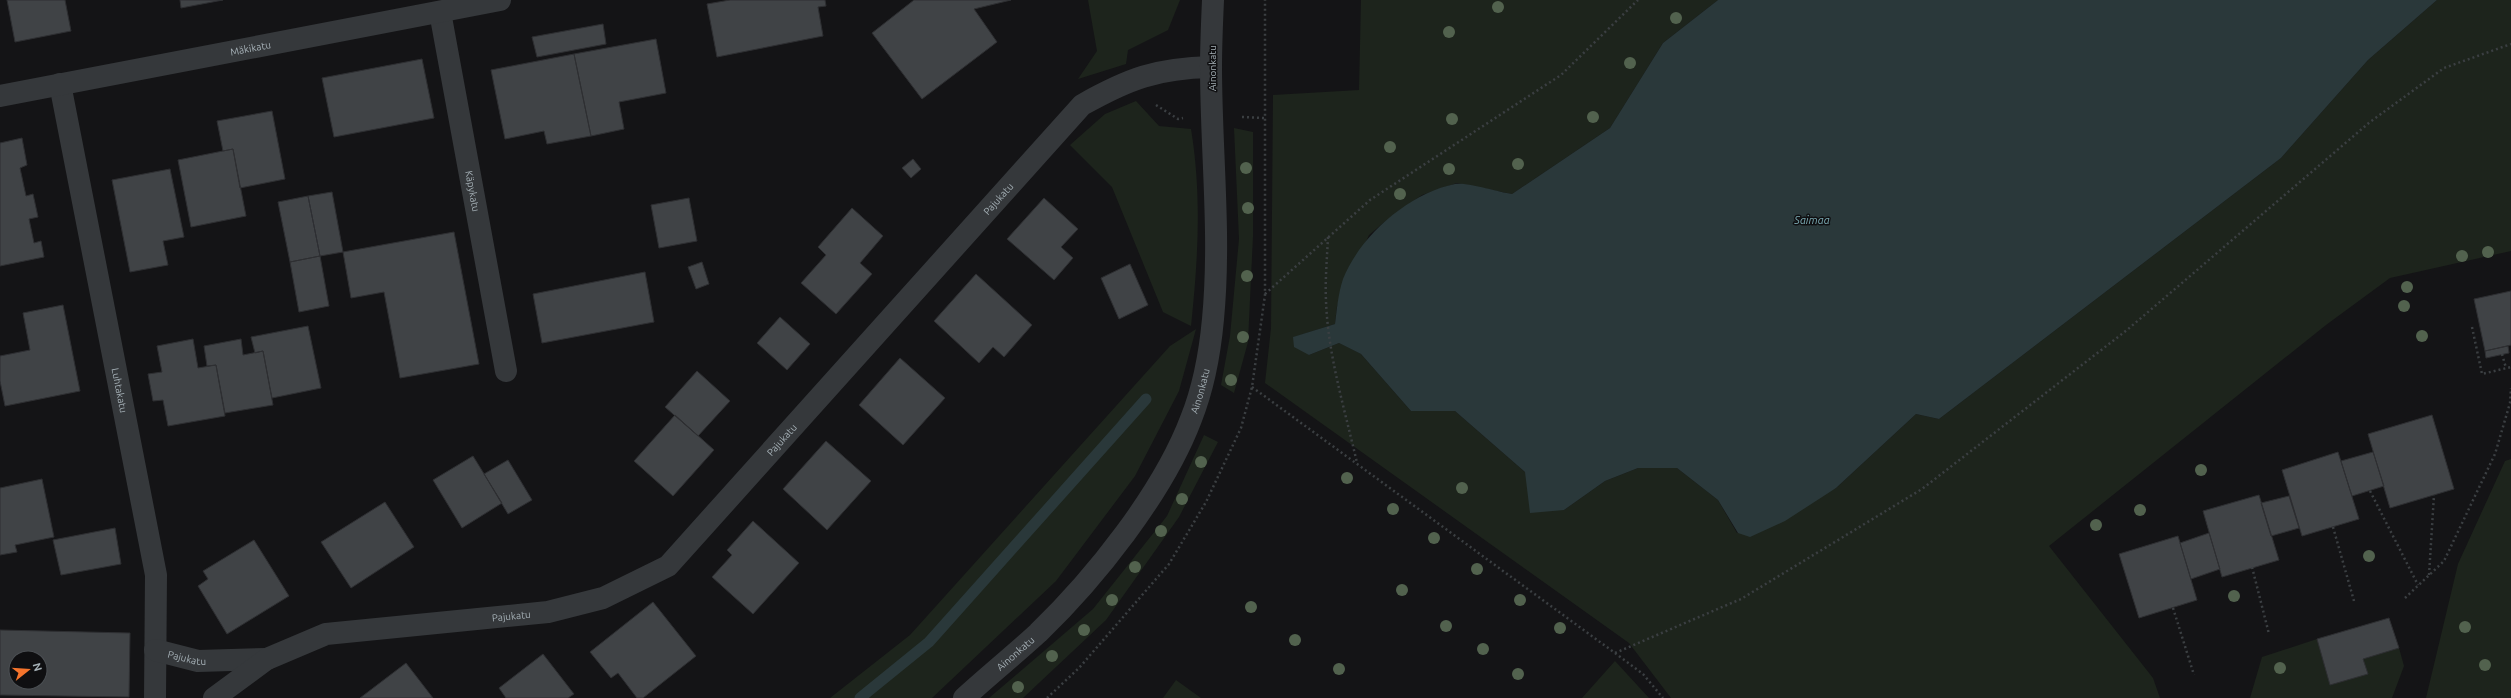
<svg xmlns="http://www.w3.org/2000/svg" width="2511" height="698" font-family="Ubuntu,sans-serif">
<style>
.green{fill:#1d241c}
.water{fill:#2a383a}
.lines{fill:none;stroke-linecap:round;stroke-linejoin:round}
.stream{stroke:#2a383a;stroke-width:11}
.building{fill:#404346;stroke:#2e2f32;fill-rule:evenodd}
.path{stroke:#3b3f42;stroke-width:2.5;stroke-dasharray:2 3;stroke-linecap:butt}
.minor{stroke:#35383b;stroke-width:22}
.tertiary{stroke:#35383b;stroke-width:22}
.tree{fill:#52624e}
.labels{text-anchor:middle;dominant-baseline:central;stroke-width:3;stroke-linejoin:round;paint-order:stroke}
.street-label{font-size:10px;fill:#a5b0b6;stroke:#0f0f11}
.water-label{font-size:11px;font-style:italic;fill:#7baab2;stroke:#0f0f11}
</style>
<rect width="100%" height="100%" fill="#141416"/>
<path class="green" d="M1088,0h92l-12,30 -40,20 -2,14 -48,15 19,-28z
M1361,0h357l-55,43 -53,85 -98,66 -55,-11 -35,12 -34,24 -19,16 -32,71 -2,18 -41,13 15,18 30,-12 22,11 50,57h44l70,61 39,38 41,-29 33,-13h39l41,32 19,33 99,-45 80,-74 23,5 342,-261 87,-98 69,-60h74v251l-121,27 -64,47 -277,221 104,132 7,20h-489l-42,-55 -364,-260 6,-55 2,-233 86,-5z
M1136,101l23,25 32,3c11,66 7,131 0,197l-28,-14 -51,-125 -42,-42 35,-31z
M1234,128l19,4v104l-5,106 -14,51 -13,-8 9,-49 9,-97z
M1196,329l-17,62 -44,85 -79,105 -124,117h-102l80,-63 260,-289z
M1204,435l14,7 -39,75 -73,103 -83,78h-34l104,-89 74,-93z
M2511,459v239h-85l32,-134 47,-103z
M2317,639l13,46 37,-11 -4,-15 36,-11 5,18 -12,32h-142l12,-41z
M1615,661l34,37h-67z
M1176,680l25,18h-38z"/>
<path class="water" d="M1718,0h719l-69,60 -87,98 -342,261 -23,-5 -80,74 -51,33 -35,16 -12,-4 -20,-33 -41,-32h-39l-33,13 -41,29 -34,3 -5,-41 -70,-61h-44l-50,-57 -22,-11 -30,12 -15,-8 -1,-10 42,-13c2,-15 3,-30 8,-45 17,-43 66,-86 112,-95 11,-2 44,8 57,10l98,-66 53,-85z"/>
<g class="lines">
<path class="stream" d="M860,698l69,-56 217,-243"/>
</g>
<path class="building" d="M7,0h58l6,31 -56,11z
M180,0h43l-42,8z
M730,0h95l1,6 -8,1 5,29 -106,21 -10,-53z
M914,0h97l-37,9 23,33 -75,57 -50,-66z
M603,24l3,20 -69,13 -5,-20z
M656,39l10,54 -47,9 5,27 -33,7 -17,-82z
M574,54l17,82 -44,8 -3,-13 -39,8 -14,-69z
M422,59l12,59 -100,19 -12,-59z
M272,111l13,68 -45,9 -7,-39 -10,2 -6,-30z
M22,138l5,27 -7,3 6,28 7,-2 5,23 -9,2 5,24 7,-2 3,16 -44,9v-123z
M233,149l13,67 -55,11 -13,-67z
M913,159l8,10 -10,9 -9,-10z
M170,169l14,68 -21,4 5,24 -38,7 -18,-92z
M332,192l11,60 -23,4 -12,-60z
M308,196l12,60 -30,6 -12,-60z
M689,198l8,43 -38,7 -8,-43z
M1044,198l34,31 -17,18 12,11 -19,22 -47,-41z
M852,208l31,28 -23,27 12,11 -36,40 -35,-31 25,-28 -8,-8z
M454,232l25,132 -79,14 -16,-86 -33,6 -8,-46z
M320,256l9,50 -30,6 -9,-50z
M702,262l7,22 -13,5 -8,-22z
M1130,264l18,41 -29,14 -18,-41z
M645,272l9,50 -112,21 -9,-49z
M976,274l56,51 -28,32 -11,-10 -14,16 -45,-42z
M2511,291v54l-26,6 -11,-52z
M63,305l17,86 -75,15 -5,-25v-25l30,-6 -7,-37z
M780,317l30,27 -23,26 -30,-27z
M308,326l13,62 -49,10 -9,-47 -8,2 -4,-16z
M193,339l5,29 18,-3 9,51 -57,10 -5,-26 -10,1 -5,-27 14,-2 -5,-26z
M241,339l2,16 20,-4 10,54 -48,8 -9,-48 -9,1 -3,-20z
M2508,346l1,7 -23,5 -1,-7z
M900,358l45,40 -42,47 -44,-40z
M697,371l33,30 -32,35 -33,-29z
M675,415l39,35 -41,46 -39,-35z
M2432,415l22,74 -64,19 -22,-74z
M826,441l45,40 -44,49 -44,-41z
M2338,452l21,67 -57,17 -20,-66z
M2373,452l11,34 -32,10 -11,-35z
M473,456l29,47 -40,25 -29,-48z
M508,460l24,40 -24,14 -24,-40z
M42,479l12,58 -39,8 2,7 -17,3v-67z
M2259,495l20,65 -57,17 -19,-66z
M2289,496l10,32 -28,8 -10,-33z
M385,502l29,45 -63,41 -30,-46z
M753,521l46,42 -46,51 -41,-37 20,-22 -5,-5z
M115,528l6,36 -60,11 -8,-35z
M2209,533l11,36 -29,10 -11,-36z
M2178,536l19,64 -58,18 -20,-64z
M254,540l35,56 -62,38 -29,-48 10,-7 -5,-8z
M653,602l43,54 -53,42h-6l-19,-25 -7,5 -21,-26z
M2389,618l10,30 -36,11 5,15 -38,11 -13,-46z
M0,630l130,3 -1,64 -129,-2zM16,658h24v24h-24z
M543,654l31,40 -6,4h-62l-7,-10z
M406,663l27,35h-73z"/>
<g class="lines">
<path class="path" d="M1156,105l22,14 5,-1
M1242,117l22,1
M1328,237c-1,22 -3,43 -2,64 2,55 19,109 31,162
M1265,294l105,-94 191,-125 77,-75
M2472,327l10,47 29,-7
M2502,354l4,14
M1252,387l363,266 28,21 20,24
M2370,491l48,94
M2333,527l21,74
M2252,567l17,67
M2429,575l5,-80
M2405,598l39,-37 51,-107 15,-51 1,-15
M2173,608l21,67
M1615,653l126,-54 181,-110 205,-159 243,-208 74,-54 67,-24
M1047,698l32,-30 90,-104 37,-62 35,-74 11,-41 13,-92v-295"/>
<g class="minor">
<path id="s1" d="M440,12l66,359"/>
<path id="s2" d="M60,84l96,491 -1,123"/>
<path id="s3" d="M0,96l500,-96"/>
<path id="s4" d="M155,650l43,11 69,-2"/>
<path id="s5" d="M214,698l53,-39 59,-25 222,-22 55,-14 65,-32 414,-461c46,-26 75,-37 129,-38"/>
</g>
<path class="tertiary" id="s6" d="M964,698c24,-22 50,-43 74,-65 57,-55 125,-140 153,-214 12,-30 19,-67 22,-100 8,-84 -2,-168 -2,-252 0,-22 1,-45 2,-67"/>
</g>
<g class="tree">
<circle cx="1498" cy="7" r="6"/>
<circle cx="1676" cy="18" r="6"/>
<circle cx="1449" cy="32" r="6"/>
<circle cx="1630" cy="63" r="6"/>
<circle cx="1593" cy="117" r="6"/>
<circle cx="1452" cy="119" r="6"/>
<circle cx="1390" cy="147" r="6"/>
<circle cx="1518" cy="164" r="6"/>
<circle cx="1246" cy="168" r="6"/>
<circle cx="1449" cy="169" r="6"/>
<circle cx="1400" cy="194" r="6"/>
<circle cx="1248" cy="208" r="6"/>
<circle cx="2488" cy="252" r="6"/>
<circle cx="2462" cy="256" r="6"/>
<circle cx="1247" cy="276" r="6"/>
<circle cx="2407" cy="287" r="6"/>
<circle cx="2404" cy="306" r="6"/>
<circle cx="2422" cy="336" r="6"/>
<circle cx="1243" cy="337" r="6"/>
<circle cx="1231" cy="380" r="6"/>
<circle cx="1201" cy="462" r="6"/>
<circle cx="2201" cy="470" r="6"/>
<circle cx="1347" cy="478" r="6"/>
<circle cx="1462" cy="488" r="6"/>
<circle cx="1182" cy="499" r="6"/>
<circle cx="1393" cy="509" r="6"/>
<circle cx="2140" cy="510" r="6"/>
<circle cx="2096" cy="525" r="6"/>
<circle cx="1161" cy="531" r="6"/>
<circle cx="1434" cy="538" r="6"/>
<circle cx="2369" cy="556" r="6"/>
<circle cx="1135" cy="567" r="6"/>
<circle cx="1477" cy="569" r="6"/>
<circle cx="1402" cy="590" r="6"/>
<circle cx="2234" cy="596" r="6"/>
<circle cx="1112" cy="600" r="6"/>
<circle cx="1520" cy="600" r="6"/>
<circle cx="1251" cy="607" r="6"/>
<circle cx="1446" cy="626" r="6"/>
<circle cx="2465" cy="627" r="6"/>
<circle cx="1560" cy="628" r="6"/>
<circle cx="1084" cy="630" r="6"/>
<circle cx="1295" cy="640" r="6"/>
<circle cx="1483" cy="649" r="6"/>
<circle cx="1052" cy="656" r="6"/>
<circle cx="2485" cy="665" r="6"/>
<circle cx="2280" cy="668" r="6"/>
<circle cx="1339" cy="669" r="6"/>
<circle cx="1518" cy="674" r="6"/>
<circle cx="1018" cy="687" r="6"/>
</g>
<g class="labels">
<g class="street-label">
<text stroke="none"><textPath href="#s3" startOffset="255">Mäkikatu</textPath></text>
<text transform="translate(1212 68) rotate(-90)">Ainonkatu</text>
<text stroke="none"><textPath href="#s1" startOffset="182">Käpykatu</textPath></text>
<text stroke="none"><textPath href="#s5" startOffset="976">Pajukatu</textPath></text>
<text stroke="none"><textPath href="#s2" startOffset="312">Luhtakatu</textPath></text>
<text stroke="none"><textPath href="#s6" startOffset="393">Ainonkatu</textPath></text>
<text stroke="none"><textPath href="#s5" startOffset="652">Pajukatu</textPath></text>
<text stroke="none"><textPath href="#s5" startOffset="316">Pajukatu</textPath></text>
<text stroke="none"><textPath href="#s6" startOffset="68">Ainonkatu</textPath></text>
<text stroke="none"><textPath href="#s4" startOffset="33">Pajukatu</textPath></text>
</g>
<g class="water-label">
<text x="1812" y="220">Saimaa</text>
</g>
</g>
<g transform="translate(28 670) rotate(73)"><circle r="19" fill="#0f0f11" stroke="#4b4f53"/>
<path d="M0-3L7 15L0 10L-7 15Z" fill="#f5742c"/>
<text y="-6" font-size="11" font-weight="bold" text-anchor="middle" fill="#a5b0b6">N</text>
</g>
</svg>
